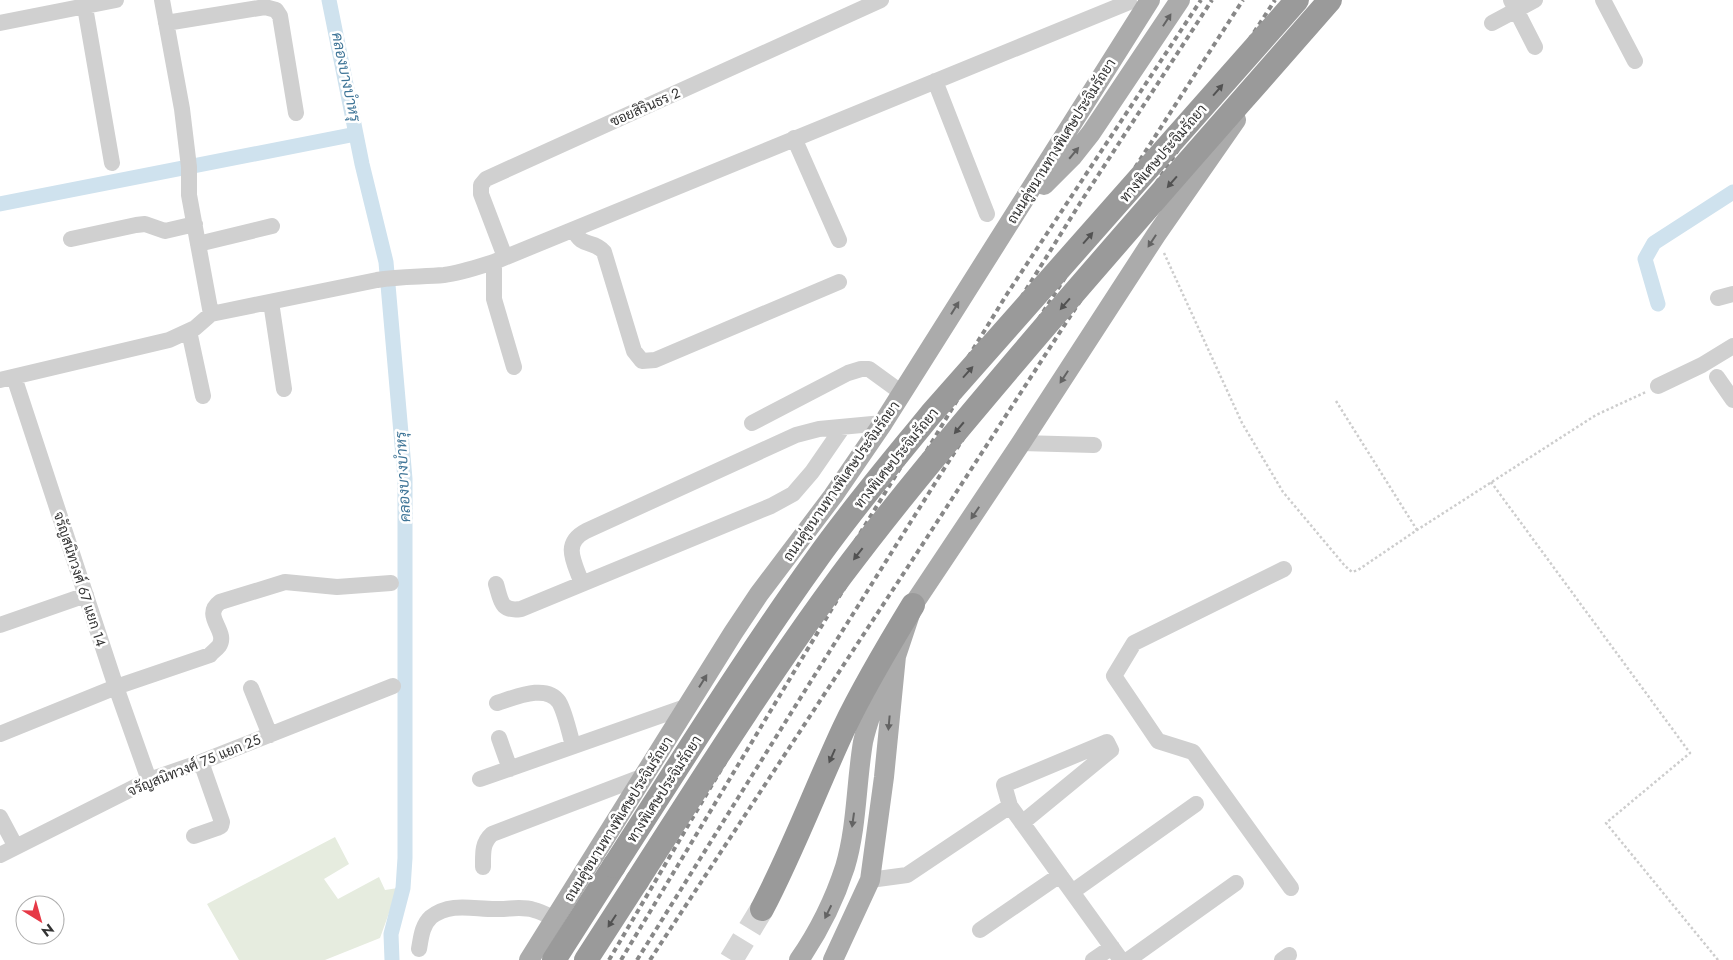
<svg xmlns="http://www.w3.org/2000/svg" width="1733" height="960" font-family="Jost,Sarabun,sans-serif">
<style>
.green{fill:#e6ecdf}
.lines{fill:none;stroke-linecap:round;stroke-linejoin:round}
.canal{stroke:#cfe2ee;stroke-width:15}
.highway-tunnel{stroke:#d6d6d6;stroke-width:24;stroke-dasharray:24 12;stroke-linecap:butt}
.path{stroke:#cdcdcd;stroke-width:2.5;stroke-dasharray:2.5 2.5;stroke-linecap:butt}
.minor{stroke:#d0d0d0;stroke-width:16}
.major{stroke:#ababab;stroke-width:20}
.highway{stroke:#9a9a9a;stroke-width:24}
.rail{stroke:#888;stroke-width:4;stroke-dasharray:5 4;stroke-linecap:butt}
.highway-bridge{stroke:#9a9a9a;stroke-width:24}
.oneway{fill:#636363}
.oneway2{fill:#525252}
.labels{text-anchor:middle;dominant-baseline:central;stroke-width:5;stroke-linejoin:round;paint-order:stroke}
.street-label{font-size:14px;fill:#333;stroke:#fff}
.water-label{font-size:15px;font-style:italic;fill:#3f7597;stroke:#fff}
</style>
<rect width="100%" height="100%" fill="#fff"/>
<path class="green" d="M335,837l14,27 -25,15 14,20 41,-22 6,13 13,-2 -18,50 -55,22h-86l-32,-56z"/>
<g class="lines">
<path class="canal" d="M329,0l33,164 24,98 19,217v379l-2,30 -12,46 1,26
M0,204l356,-70
M1658,304l-13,-45 9,-16 79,-51"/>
<path class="highway-tunnel" d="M731,960l31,-51"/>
<path class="path" d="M1164,253l78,170 41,69 62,74 7,6 6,-2 59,-40 179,-115 50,-23
M1336,401l81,129
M1491,482l199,271 -84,70 112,137"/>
<path class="minor" d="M162,0l20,109 7,58v28l22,119
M1511,0l24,47
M1603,0l32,61
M85,7l27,156
M0,23l116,-23
M166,23l99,-16 11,3 4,6 16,97
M1492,23l43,-23
M935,81l52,133
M794,138l45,102
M574,230c8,19 19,9 30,22l30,99 8,10 13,-1 184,-78
M71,239l65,-14 9,-1 20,7 30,-7
M198,244l74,-18
M505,257l-24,-63v-9l5,-6 395,-179
M494,262v37l20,68
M1718,298l15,-4
M271,302l13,87
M189,331l14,65
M14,377l102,310 33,93
M1717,377l16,23
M0,380l169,-40 26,-12 16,-14 166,-34c23,-4 45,-3 67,-5 17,-2 34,-8 50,-13l635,-260
M1658,386l44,-21 31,-19
M752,423l96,-50 13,-4h8l33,24
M1021,443l73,2
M1284,569l-150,74 -20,33 44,65 35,11 98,136
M496,584c5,16 4,28 25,25l250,-103 22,-12 19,-22 31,-45
M582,584c-7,-21 -21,-40 4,-53l210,-96 23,-6 64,-6
M0,625l86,-30
M251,688l19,47
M497,703c17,-5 49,-20 62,-1 6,10 11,33 14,44
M0,734l116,-47 94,-32c2,-3 6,-5 9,-9 10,-15 -18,-30 1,-44l65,-20 52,5 54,-4
M499,738l11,31
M480,779l208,-73
M0,817l16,30
M1022,823l89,-73 -4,-8 -103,43 6,21 111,154
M194,836l23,-8 4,-2 1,-4 -21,-60
M0,855l149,-75 52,-18 192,-76
M483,867c0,-14 -1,-24 9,-33l152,-58
M870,880l37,-5 103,-69
M1072,892l124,-88
M980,930l80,-55
M419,949c2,-11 3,-24 12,-32 21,-16 44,-7 68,-8 12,0 23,-3 35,1 8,2 15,6 22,9
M1093,960l19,-13
M1128,960l108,-77
M1282,960l7,-5"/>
<path class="major" d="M1044,185l28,-28 19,-24 89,-133
M529,960l204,-327 26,-39 74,-98 50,-73 267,-423
M799,960c20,-29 35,-59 46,-93 12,-40 11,-83 18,-125 5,-23 15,-47 25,-68
M833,960l37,-80 14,-103 12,-121 17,-51 108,-162 135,-208 80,-115"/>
<path class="highway" d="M762,909c31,-59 54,-121 82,-181 20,-42 44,-82 69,-123
M554,960l60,-94
M586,960l51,-79"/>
<path class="rail" d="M609,960l244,-415 154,-251 194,-294
M621,960l335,-558 126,-202 130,-200
M637,960c200,-321 400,-642 606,-960
M650,960l265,-404 360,-556"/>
<path class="highway-bridge" d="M614,866c66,-102 131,-207 202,-306 36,-51 76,-98 115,-146l366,-414
M637,881c66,-103 131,-206 204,-305 56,-75 117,-147 178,-219 102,-120 207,-238 311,-357"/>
</g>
<defs><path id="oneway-solid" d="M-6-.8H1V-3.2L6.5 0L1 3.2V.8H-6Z" transform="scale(1.25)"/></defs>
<g class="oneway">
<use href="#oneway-solid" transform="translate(1167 20) rotate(-57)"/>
<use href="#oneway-solid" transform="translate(1074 153) rotate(-50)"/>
<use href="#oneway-solid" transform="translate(1152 241) rotate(123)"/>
<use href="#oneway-solid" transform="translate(955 308) rotate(-58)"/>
<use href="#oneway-solid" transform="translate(1064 377) rotate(123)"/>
<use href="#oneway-solid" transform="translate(975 513) rotate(124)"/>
<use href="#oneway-solid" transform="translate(703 681) rotate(-58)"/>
<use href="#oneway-solid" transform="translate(889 723) rotate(95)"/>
<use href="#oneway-solid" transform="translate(853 820) rotate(98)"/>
<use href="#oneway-solid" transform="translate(828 912) rotate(116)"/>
</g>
<g class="oneway2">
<use href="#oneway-solid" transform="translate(1218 90) rotate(-49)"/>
<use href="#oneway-solid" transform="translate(1172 182) rotate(131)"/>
<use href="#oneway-solid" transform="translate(1088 238) rotate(-49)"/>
<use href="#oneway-solid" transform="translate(1065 304) rotate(131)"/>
<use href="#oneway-solid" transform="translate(968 372) rotate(-48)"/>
<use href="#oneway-solid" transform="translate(959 428) rotate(130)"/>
<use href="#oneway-solid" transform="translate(858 554) rotate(128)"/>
<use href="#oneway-solid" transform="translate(832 756) rotate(114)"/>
<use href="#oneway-solid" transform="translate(612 921) rotate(123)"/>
</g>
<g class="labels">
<g class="street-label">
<text transform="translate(645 107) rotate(-24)">ซอยสิรินธร 2</text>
<text transform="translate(1061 141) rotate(-58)">ถนนคู่ขนานทางพิเศษประจิมรัถยา</text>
<text transform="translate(1163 153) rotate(-49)">ทางพิเศษประจิมรัถยา</text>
<text transform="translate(896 458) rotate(-51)">ทางพิเศษประจิมรัถยา</text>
<text transform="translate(841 481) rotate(-55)">ถนนคู่ขนานทางพิเศษประจิมรัถยา</text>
<text transform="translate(80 579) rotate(72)">จรัญสนิทวงศ์ 67 แยก 14</text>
<text transform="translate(194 765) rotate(-22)">จรัญสนิทวงศ์ 75 แยก 25</text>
<text transform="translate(664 789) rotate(-57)">ทางพิเศษประจิมรัถยา</text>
<text transform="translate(618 819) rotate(-58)">ถนนคู่ขนานทางพิเศษประจิมรัถยา</text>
</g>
<g class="water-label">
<text transform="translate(346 77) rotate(78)">คลองบางบำหรุ</text>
<text transform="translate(403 477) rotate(-93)">คลองบางบำหรุ</text>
</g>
</g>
<g transform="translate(40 920) rotate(143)"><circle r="24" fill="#ffffff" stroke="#adadad"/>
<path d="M0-4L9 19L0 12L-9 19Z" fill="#e63946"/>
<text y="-8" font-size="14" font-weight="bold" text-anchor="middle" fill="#333333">N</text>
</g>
</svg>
